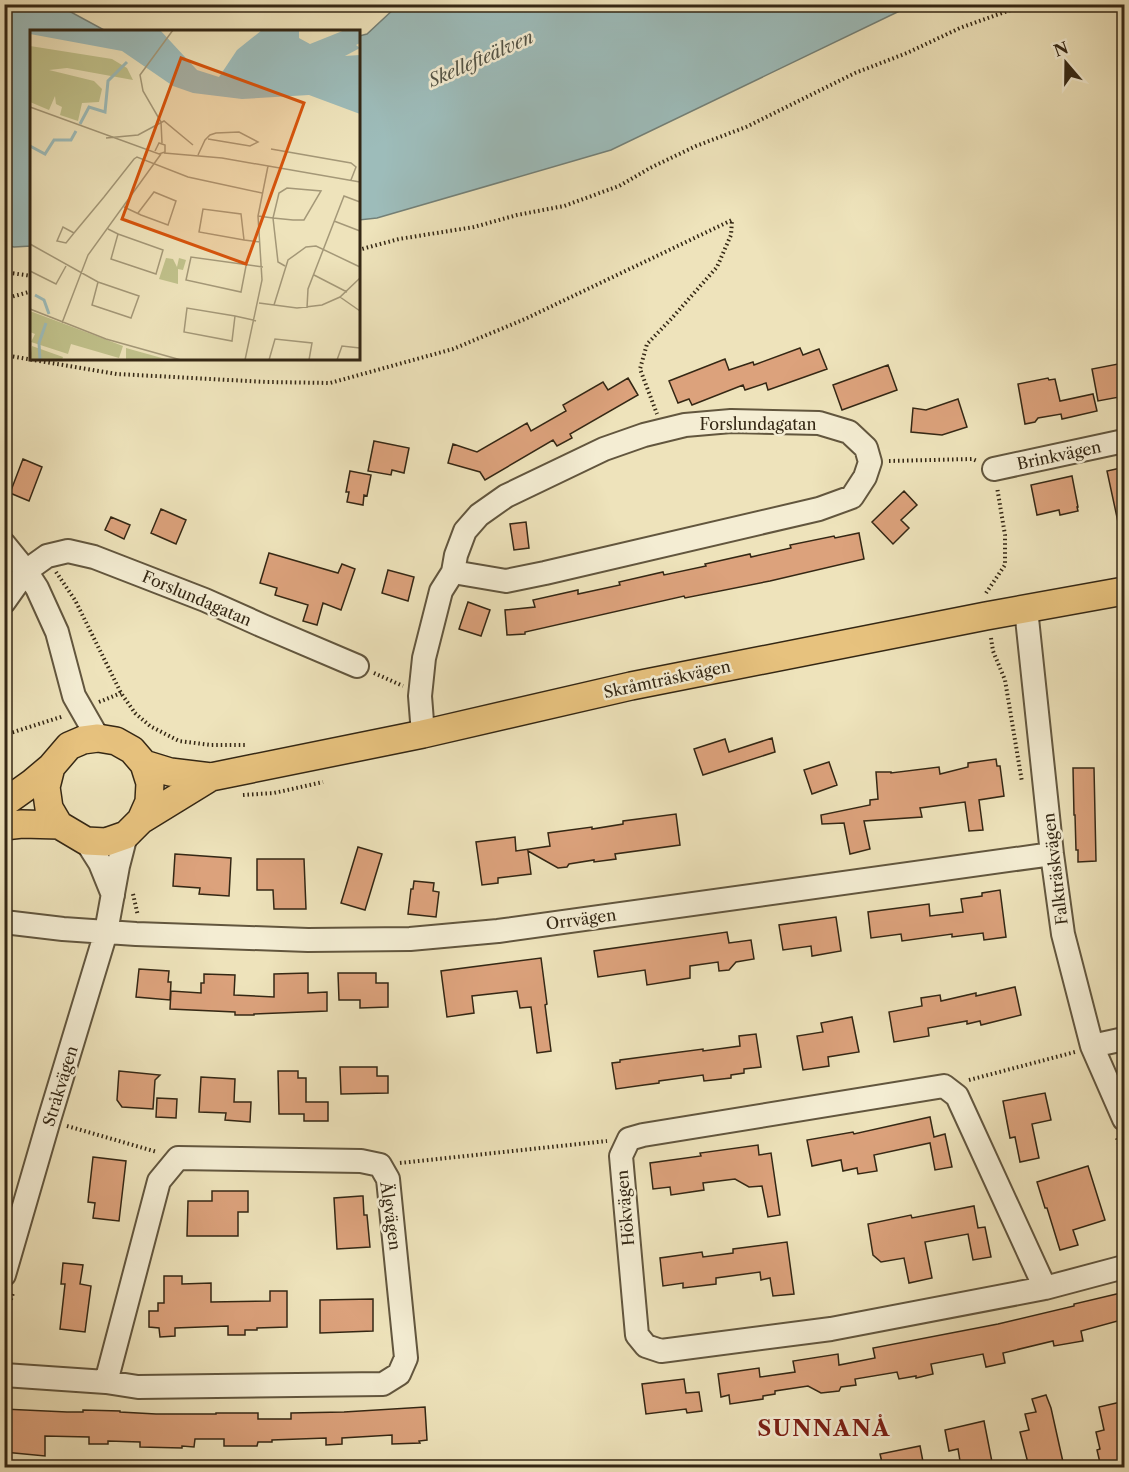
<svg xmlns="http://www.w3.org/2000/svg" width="1129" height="1472" font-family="'Libre Caslon Text',serif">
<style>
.water{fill:#9dbcba;stroke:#738078;stroke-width:1.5}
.building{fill:#dca27c;stroke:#342714;stroke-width:1.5}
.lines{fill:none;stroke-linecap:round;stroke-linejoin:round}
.minor-casing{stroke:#62563e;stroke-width:26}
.major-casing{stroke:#342714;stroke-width:30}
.path{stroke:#342714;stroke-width:4;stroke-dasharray:1.5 3;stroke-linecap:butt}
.minor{stroke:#f4edd3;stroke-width:22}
.major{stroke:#e7c27e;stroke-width:27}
.labels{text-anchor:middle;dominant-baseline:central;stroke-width:5;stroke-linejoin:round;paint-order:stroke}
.street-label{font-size:16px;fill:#342714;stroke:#f4edd3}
.water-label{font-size:18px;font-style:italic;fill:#545446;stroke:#f4edd3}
.district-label{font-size:22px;font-weight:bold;letter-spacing:1.5px;fill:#7a1f14;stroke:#f4edd3}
.inset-river{fill:none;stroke:#9dbcba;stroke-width:3}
.inset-road{fill:none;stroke:#a49878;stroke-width:1.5}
.view{fill:#d6540d;fill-opacity:0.15;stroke:#d6540d;stroke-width:3}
.inset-edge{fill:none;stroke:#342714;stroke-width:3}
</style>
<rect width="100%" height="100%" fill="#eee3bb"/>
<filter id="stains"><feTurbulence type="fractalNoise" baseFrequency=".00333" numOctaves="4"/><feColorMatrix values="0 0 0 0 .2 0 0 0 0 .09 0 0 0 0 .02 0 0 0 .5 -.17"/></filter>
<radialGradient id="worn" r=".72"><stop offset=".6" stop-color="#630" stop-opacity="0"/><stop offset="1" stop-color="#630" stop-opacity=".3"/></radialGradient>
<path class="water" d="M5,4l53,1 48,26 -74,1 -1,214 -17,1 -9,-2z
M396,5v-1l516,1 -301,145 -234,68 -18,2v-184l8,-2 29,-27z"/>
<path class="building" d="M800,348l3,7 16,-6 8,20 -59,21 -2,-7 -21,7 -2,-5 -51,20 -3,-6 -11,4 -9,-22 56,-22 4,11 24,-8 1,3z
M1123,363l2,8v25l-27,5 -6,-32z
M888,365l9,25 -55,20 -9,-25z
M628,378l10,17 -68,39 2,4 -15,8 -4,-6 -68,40 -5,-8 -32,-9 5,-19 24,8 50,-29 4,8 35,-20 -3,-6 40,-23 5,8z
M1048,378l1,2 6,-1 5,22 33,-7 4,17 -35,8 -1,-5 -23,4 -3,4 -10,2 -7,-40z
M958,399l9,28 -25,8 -31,-3 2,-24 13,2z
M374,441l35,7 -5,25 -12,-3 -1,5 -23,-4z
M23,459l19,8 -13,34 -19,-8z
M1125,467v55h-7l-11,-51z
M350,471l21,4 -4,21 -3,-1 -1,10 -16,-3 2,-10h-3z
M1072,476l6,31h-1l1,4 -18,4 -1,-5 -22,5 -6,-30z
M904,491l13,14 -16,15 8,8 -16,16 -21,-22z
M161,509l25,11 -10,24 -25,-11z
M111,517l19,8 -6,14 -19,-9z
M526,522l3,26 -15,2 -4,-26z
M859,533l5,26 -94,22 -85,17 -1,-2 -159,36v2l-18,1 -2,-25 30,-3 -2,-7 45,-10v4l42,-9 -1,-3 44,-10 1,3 42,-9 -1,-2 45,-10 1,3 40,-9 -1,-3 44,-9 1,2z
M269,553l69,20 4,-9 13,5 -14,41 -18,-7 -6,22 -14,-4 5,-16 -33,-10 2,-7 -17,-5z
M388,570l26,7 -6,24 -26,-8z
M468,602l22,8 -9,26 -22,-7z
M772,738l3,14 -72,23 -9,-26 31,-10 4,13z
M996,759l1,7h3l4,30 -25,4 4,30 -14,1 -4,-29 -45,6 2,9 -58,4 6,28 -20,5 -6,-31 -22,1 -1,-9 49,-10v-5l8,-1 -2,-27h15v1l48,-6 1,7 28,-7v-4z
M829,762l8,23 -25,9 -8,-24z
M1073,768h21l2,93 -18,1v-12h-2l-1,-35h-1z
M676,814l4,31 -65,9 1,5 -22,3v-2l-25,4 -2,3 -9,1 -30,-17 3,23 -33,4v5l-16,2 -6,-43 39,-5 1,14 34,-5 -2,-13 44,-6v2l31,-5v-3z
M358,847l24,7 -17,56 -24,-7z
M175,854l56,4 -2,38 -30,-2 1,-6 -27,-2z
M257,859h47l2,50h-32l-1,-19h-16z
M414,881l20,2 -1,8 6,1 -3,25 -28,-3 3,-25h2z
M1000,890l6,47 -22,3 -1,-7 -31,4v-3l-50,7 -1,-7 -30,4 -3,-26 61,-8 1,12 33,-4 -2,-13 21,-3v-3z
M836,917l5,34 -29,5 -1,-10 -28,4 -4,-25z
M727,932l2,11 22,-3 3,19 -18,3 -7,8 -10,1 -1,-9 -28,4v12l-43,7 -2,-15 -47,7 -4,-26z
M541,958l6,46 -2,1 6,46 -14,2 -6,-46 -11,1 -3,-17 -45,5 2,17 -27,4 -6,-46z
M139,969l30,2 -1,11h3l-1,18 -34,-3z
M308,973v20l19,-1v19l-73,3v1h-19v-3l-65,-3 1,-18 30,2v-10h3v-9l31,1 -1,20 40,2v-23z
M338,973h38v10h12v24l-28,1v-8h-21z
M1015,987l6,28 -40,10 -1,-4 -13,3v-3l-39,7 1,8 -35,6 -5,-30 33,-6 -1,-8 19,-3 1,6 35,-8v3z
M852,1017l7,35 -31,5 1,9 -26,4 -6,-34 26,-4 -2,-9z
M756,1034l5,33 -17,2v4l-13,2v3l-27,3 -1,-6 -44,6v2l-15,2 -28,4 -4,-26 8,-1v-2l83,-11v2l37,-5 -1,-10z
M340,1067h37v9h11v17l-47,1z
M119,1071l41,4 -5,5 -2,29 -31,-2 -5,-7z
M278,1071h20v7h8v24h22v19h-24v-7h-25z
M201,1077l34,2 -1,23h17l-1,20 -25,-2 1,-7 -27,-1z
M1045,1093l6,27 -19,4 7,34 -19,4 -5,-25 -5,1 -7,-37z
M157,1098l20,1 -1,19 -20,-1z
M930,1117l4,20 11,-3 7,33 -17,3 -5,-27 -56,12 3,16 -19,3 -1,-6 -14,3 -2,-11 -29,6 -5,-26 46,-8 1,2z
M758,1145l1,10 12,-2 9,62 -12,2 -6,-31 -13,1 -14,-8 -32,4 1,7 -33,5 -1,-8 -17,2 -3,-26 51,-7 -1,-3z
M93,1157l33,4 -7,60 -26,-3 2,-15 -7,-1z
M1088,1166l17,54 -32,10 5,15 -18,5 -13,-42h-2l-8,-26z
M212,1191h36v21h-10v24h-51l1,-35h24z
M361,1196h2l1,19h3l3,32 -33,2 -3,-51z
M974,1206l4,22 7,-1 6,30 -18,3 -5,-26 -43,8 7,36 -23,5 -5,-25 -23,4 -8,-7 -5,-31 43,-9 1,3z
M787,1242l7,52 -21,2 -3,-18 -9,2 -1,-8 -44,6v6l-33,4v-5l-20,3 -3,-28 42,-6 1,5 30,-4v-4z
M63,1263l20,2 -3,19 11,2 -6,46 -25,-3 5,-45h-4z
M164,1276h18v8l29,-1v19l59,-1v-10h17v36l-30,1v2h-12v5h-17v-9l-53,2v8l-15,1 -1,-9 -10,-1v-16h9v-8h6z
M1125,1292v27l-44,12 2,10 -29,5 -1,-5 -50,12 2,10 -19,4 -3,-13 -52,10 2,10 -17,4v-2l-17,3 -2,-7 -42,7 1,6 -15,2 -2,4 -18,2 -13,-7 -33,5v3l-12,2v3l-33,5 -1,-9 -8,2 -3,-23 41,-6 1,9 35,-5 -2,-11 45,-7 1,11 36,-7 -2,-10 125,-24 76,-18v-2z
M373,1299v32l-53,2v-33z
M684,1379l2,14 13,-1 3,19 -15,2 -1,-4 -40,5 -4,-30z
M1046,1395l5,13 12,54 -12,2v3h-22l-9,-35 9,-2 -4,-16 11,-2 -4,-13z
M1125,1401v61l-24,5 -4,-17 3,-1 -4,-17 8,-2 -5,-23z
M425,1407l2,33 -8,1 1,2 -28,1v-9l-50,3v6l-16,1v-7l-54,2v2h-14l-1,4h-33v-7h-29l-1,8 -12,-1v2l-42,-1v-5l-32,-1v3h-19v-7l-44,-1v20l-41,-4v-43l63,3h16v-2l37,1v1l36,2h60v-1h42v6h33v-6l53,-1z
M984,1421l9,46h-32l-3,-18 -9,2 -4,-21z
M920,1446l4,21h-41l-3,-13z"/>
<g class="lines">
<defs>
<path id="minor" d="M994,469l130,-28
M4,544l22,27 11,17 20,44 17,64 24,42
M4,602l22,-31 21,-15 21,-5 26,6 111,43 58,26 94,40
M1026,609l26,245 11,80 29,112 32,73
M423,734l-3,-38 4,-38 17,-67 12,-19 3,-17 9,-24 14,-16 27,-19 98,-47 40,-14 41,-10 46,-4 88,2 30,9 17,16 4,14 -5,15 -13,20 -33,12 -274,64 -39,8 -53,-9
M86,841l14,22 13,32
M4,922l59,7 73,5 172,6 102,-1 88,-8 554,-77
M1092,1046l32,-7
M4,1275l45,-155 57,-188 12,-66 8,-31
M1045,1288l-88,-192 -13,-10 -301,49 -14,4 -8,17 16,179 9,11 15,5 170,-22 214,-41 79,-21
M4,1375l102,7 32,5 245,-3 16,-10 7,-16 -18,-179 -8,-14 -19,-4 -183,-3 -19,23 -53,201"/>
<path id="major" d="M144,764l26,8 41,5 212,-43 208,-48 355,-70 138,-25
M4,803l28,-20 19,-16
M141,820l70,-43
M4,826l18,-2 37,1 27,16 20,1 20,-7 15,-15 8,-18 1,-19 -6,-19 -12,-14 -16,-9 -18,-3 -15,2 -14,6 -18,21 -5,20 3,21 10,17"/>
</defs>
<use href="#minor" class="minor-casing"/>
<use href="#major" class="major-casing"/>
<path class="path" d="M358,250l41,-11 75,-12 43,-12 47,-9 55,-20 31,-18 46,-22 50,-19 109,-54 52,-20 53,-25 67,-24
M4,272l28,4
M4,297h7l21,-6
M4,355l113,19 150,8 63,1 123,-34 72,-30 207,-99 -1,15 -14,32 -45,51 -25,26 -7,25 17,45
M889,461l83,-2 5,2
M56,572l19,28 46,93 14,20 15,13 29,15 32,4h34
M986,593l19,-28v-30l-8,-48
M991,638l2,13 12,29 17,102
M374,673l29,13
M99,702l22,-9
M4,735l60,-19
M243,795l31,-2 49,-11
M133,894l5,22
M969,1080l106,-28
M67,1126l90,26
M1117,1138l7,19
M400,1163l207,-22
M4,1321l9,-28"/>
<use href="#minor" class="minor"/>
<use href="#major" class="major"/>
</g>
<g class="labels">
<g class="street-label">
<text x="758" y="424">Forslundagatan</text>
<text transform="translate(1059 455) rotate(-12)">Brinkvägen</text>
<text transform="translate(197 598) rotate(23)">Forslundagatan</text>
<text transform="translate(667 679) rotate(-12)">Skråmträskvägen</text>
<text transform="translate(1055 869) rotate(-97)">Falkträskvägen</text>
<text transform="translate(581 919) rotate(-8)">Orrvägen</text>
<text transform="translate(60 1086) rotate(-73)">Stråkvägen</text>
<text transform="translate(625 1208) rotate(-95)">Hökvägen</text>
<text transform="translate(391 1216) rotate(82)">Älgvägen</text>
</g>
<g class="water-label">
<text transform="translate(481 59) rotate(-24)">Skellefteälven</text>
</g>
<g class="district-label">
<text x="824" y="1428">SUNNANÅ</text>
</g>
</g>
<g transform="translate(30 30)">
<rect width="330" height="330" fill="#eee3bb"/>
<path d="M0,16l82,13 15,9 6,12 -66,-12 -18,2 45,11 8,8 -3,13 -17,1 -4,18 -18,-6 2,-8 -6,-3 -1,-8 -6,14 -19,-8zM136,228l7,1 4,8 2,-9 7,2 -3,10 -5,-1v15l-19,-5zM0,281l93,35 -4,12 -48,-14 -3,10 -37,-12 4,-8 -5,-2zM2,316l31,11 -1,3h-32zM96,318l43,12h-43z" fill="#c0c18b"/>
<path d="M0,0h130l37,40 22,7 18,-27 25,-20h37v8l11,6 35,-14h15v13l-4,2 4,3 -15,8 15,-1v59l-51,-19 -67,4 -49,-6 -20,-7 -51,-35 -92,-17z" fill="#9dbcba"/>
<path class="inset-river" d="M50,94l9,-17 16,5 3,-31 19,-19M0,116l15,8 9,-14h17l5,-9M5,265l9,5 5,14M10,330l-1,-17 7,-20"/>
<path class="inset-road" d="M0,77l129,47 6,-2v-7l-6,-2 -4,8M76,108l32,-3 26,-14 29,24M132,113l-1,-21 -18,-31 -3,-16 33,-45M241,119l80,14 5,4 -5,13M134,123l58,5 138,24M168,125l7,-15 5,-5 6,-2 23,-1 19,10 -8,4 -42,-7M94,177l17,8 27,10 8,-24 -22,-9 -16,21M228,186l15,2 20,2h11l17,-29 -34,-3 -8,5 -6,25 5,44 7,4M304,191l26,10M78,199l10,5 -7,25 45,15 7,-24 -45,-16M44,203l-11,-6 -6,14 9,2 8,-10 30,-36 30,-38 3,-2 51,20 74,16M214,210l-3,-26 -38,-5 -4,23 45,8 16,2M0,214l68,38 41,14 -8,22 -39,-13 6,-23M216,236l-5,26 -55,-12 5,-23 72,10M0,241l26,13 10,-18M284,245l33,17M310,267l20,14M229,273l38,5 25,-3 18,-8 20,-19M244,275l14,-45 18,-13 10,-1 44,21M277,278l1,-19 36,-93 16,6M0,279l76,30 75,21M205,286l-3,25 -48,-9 3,-24 48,8 18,4 3,1M32,293l26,-68 73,-101M215,330l17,-80 -4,-64 10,-50M239,330l6,-21 37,4 -3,17M307,330l5,-14 18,2"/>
<path class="view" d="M151,28l123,45 -58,161 -124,-45z"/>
<rect width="330" height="330" class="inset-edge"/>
</g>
<rect width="1129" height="1472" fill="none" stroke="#eee3bb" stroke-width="24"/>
<rect x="6" y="6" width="1117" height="1460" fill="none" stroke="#342714" stroke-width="3"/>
<rect x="12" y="12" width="1105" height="1448" fill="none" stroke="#342714" stroke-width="1.5"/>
<g transform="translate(1066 63) rotate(340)" stroke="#f4edd3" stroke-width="4.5" paint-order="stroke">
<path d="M0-4.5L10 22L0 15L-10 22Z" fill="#342714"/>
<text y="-9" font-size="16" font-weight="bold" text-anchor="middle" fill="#342714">N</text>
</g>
<rect width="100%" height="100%" filter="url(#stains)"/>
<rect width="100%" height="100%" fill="url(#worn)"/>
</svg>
